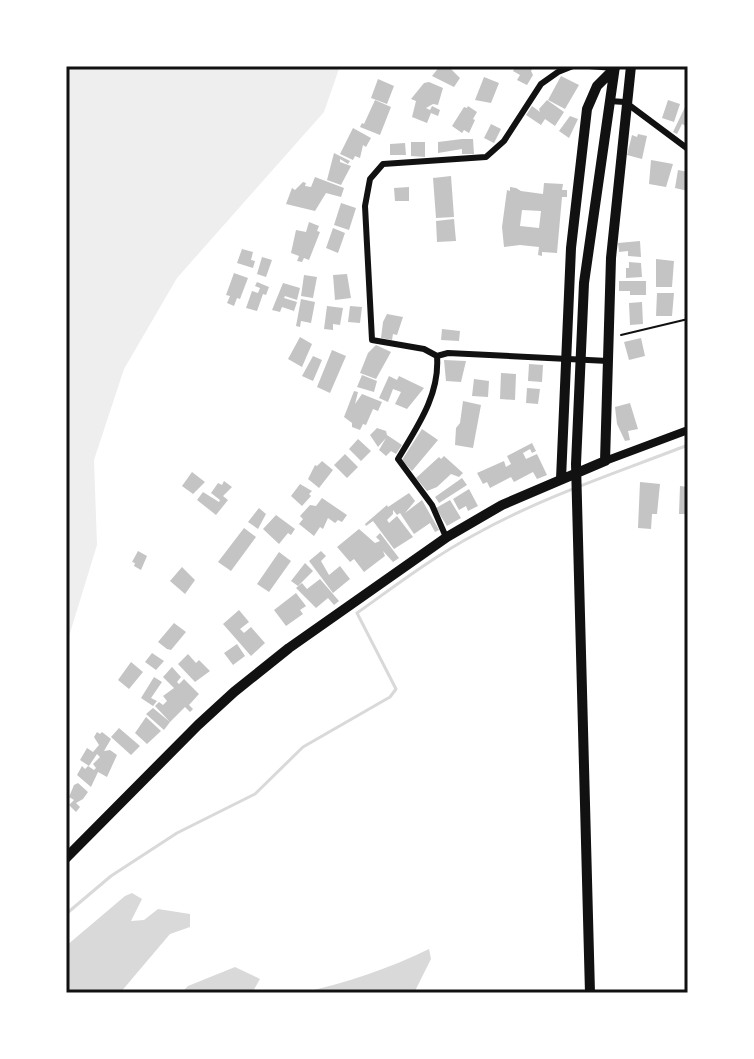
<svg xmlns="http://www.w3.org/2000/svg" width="754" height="1059" font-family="'Varela Round',sans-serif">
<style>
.green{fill:#eee}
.water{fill:#d9d9d9}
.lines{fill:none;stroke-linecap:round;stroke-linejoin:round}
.stream{stroke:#d9d9d9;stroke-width:3}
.building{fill:#c4c4c4;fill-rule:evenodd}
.path{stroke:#111;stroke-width:2}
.minor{stroke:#111;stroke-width:6}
.tertiary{stroke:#111;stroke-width:8}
.primary{stroke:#111;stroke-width:10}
.neatline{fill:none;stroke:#111;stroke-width:3}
</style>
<rect width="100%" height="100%" fill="#fff"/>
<path class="green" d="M66,66h274l-16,46 -147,166 -53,91 -30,91 3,85 -31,101z"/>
<path class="water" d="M132,893l10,6 -11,22 13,-1 14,-11 32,5v13l-20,7 -50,59h-54v-47l59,-50z
M429,949l2,10 -17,34h-113c45,-10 87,-24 128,-44z
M235,967l25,12 -8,14h-71l7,-7z"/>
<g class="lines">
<path class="stream" d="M66,914l45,-38 66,-43 78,-39 48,-47 87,-50 6,-8 -39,-76c38,-27 76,-56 117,-78 68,-38 142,-62 214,-90"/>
</g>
<path class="building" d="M440,66h8l12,12 -6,9 -22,-11z
M516,66h18l-3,5 2,4 -6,10 -10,-5 3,-5 -7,-4z
M561,76l18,9 -14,24 -17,-9z
M484,77l15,6 -8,20 -16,-3z
M378,79l16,7 -7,18 -16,-6z
M429,82l14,6 -5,17 -5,-1 -7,4 4,2 2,-4 8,4 -2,6 -7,-3 -4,10 -15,-6 4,-16 -5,-2 13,-16z
M375,100l16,7 -11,28 -20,-8 2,-4 2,1z
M547,100l17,12 -9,14 -10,-7 -4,6 -15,-10 6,-9 8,6 -1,-3z
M668,100l12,4 -6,18 -12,-4z
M686,105l2,2v20l-6,-3 -5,10 -4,-2z
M468,106l9,6 -4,7 2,1 -6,13 -5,-3 -2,3 -10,-7 12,-19 3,1z
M570,116l8,3 -9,19 -10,-7z
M491,124l10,5 -7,14 -10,-5z
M353,128l18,10 -5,9 -3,-2 -3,13 -5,-2 -2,4 -13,-6z
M638,134l9,2 -5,23 -15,-4 5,-20 5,2z
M462,139h11l1,15h-12v-5l-24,4v-11z
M411,142h14v15l-14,-1z
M405,143l1,12h-16v-11z
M334,153l16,8 -2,3 -8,-5v3l11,4 -10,19 -14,-5z
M651,160l22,4 -7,23 -17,-3z
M678,170l10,2v19l-13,-3z
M451,176l3,41 -18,1 -3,-40z
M315,177l29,11 -3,9 -15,-4 -11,18 -29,-7 6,-16 3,2 8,-8 3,1 -1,3 6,1z
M544,183l19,1 -1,6h5v7h-5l-5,56 -15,-1v4l-4,-1 1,-8 -19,-2 -16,2 -2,-20 5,-37 3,1v-4l6,1 5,3 22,3zM522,210l19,1 -2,17 -19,-2z
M409,187v14h-14l-1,-13z
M341,203l15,5 -7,22 -15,-5z
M454,219l2,22 -19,1 -1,-21z
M309,222l10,4 -2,5 3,1 -11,28 -5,-2 -2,4 -5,-1 2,-5 -8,-3 5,-23 10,2z
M333,228l12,5 -7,20 -12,-5z
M640,241l1,16 -13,-1v-5l-9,1 -1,-9z
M242,249l11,3 -2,8 4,1 -2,7 -16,-5z
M262,257l10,3 -6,17 -9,-3z
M656,259l18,2 -2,26h-16z
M629,262l12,1 1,14 -16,1v-10h3z
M234,273l14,5 -8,21 -3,-1 -3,8 -7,-3 3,-7 -4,-1z
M347,274l4,24 -16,2 -2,-25z
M304,275l13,2 -4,21 -12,-2z
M619,281h27v14h-16v-4h-11z
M257,282l12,5 -3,8 -3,-1 -6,17 -11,-3 6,-17 6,2 2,-5 -5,-2z
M283,283l17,5 -3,12 -12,-4 -1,2 13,4 -3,9 -12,-4 -2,5 -8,-2z
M657,293h17l-2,23h-16z
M301,299l14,3 -4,21 -10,-2 -1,6 -4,-1z
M642,302l1,22 -13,1 -1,-22z
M327,306l16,2 -3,17 -7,-1v6l-9,-1z
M350,306l12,1 -2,16 -12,-1z
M387,314l16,3 -6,18 -4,-1 -1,6 -11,-2 2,-16z
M442,329l18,2 -1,10 -18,-1z
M300,337l12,7 -10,23 -14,-8z
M641,338l4,18 -16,4 -5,-18z
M376,345l15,7 -15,27 -16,-6 8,-20z
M332,350l14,6 -16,37 -13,-6z
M313,356l9,4 -9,21 -11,-5z
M444,360l22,1 -5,21 -15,-1z
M529,364l14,1 -1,17 -14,-1z
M501,373l15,1 -1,26 -15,-1z
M362,375l15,6 -3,11 -17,-5z
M389,376l8,4 2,-4 25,12 -17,21 -12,-5 6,-12 -8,-3 -5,13 -9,-4z
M474,379l15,2 -1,16 -16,-1z
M527,388l13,1 -2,15 -12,-1z
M354,391l4,1 -3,12 7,-10 20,8 -4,9 -5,-2 -7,16 -3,-1 -3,6 -8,-3v-4l-8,-6z
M463,401l18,4 -8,43 -18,-3 1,-17 4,-5z
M630,403l8,26 -10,2 2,9 -5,1 -8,-17 -2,-17z
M377,428l9,3 1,4 15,10 -6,9 -5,-3 -5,5 -7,-6 7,-12 -8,9 -8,-12z
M422,429l16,11 -26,31 -10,-11z
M358,439l13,12 -10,10 -12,-12z
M532,443l4,8 -4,2 -2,-4 -7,4 3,6 11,-5 10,21 -10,4 -4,-7 -19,10 -3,-5 -21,11 -3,-6 -4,2 -6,-11 27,-12 2,6 5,-3 -4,-8z
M345,454l13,13 -11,11 -13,-13z
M444,456l19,17 -4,4 -8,-3 -14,13 -10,4 -11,-13 23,-21 2,2z
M322,461l11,9 -14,18 -11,-9 7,-14 2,1z
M192,472l13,10 -12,12 -11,-8z
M462,478l5,7 -28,18 -4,-6z
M224,481l8,6 -9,9 5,4 -12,15 -19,-15 6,-8 16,10 1,-2 -9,-7 7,-10 4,2z
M640,482l20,2 -3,30h-5l-1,15 -13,-1z
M300,484l12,7 -3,3 2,2 -9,10 -11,-10z
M680,486l8,1v27h-9z
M469,489l9,17 -10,5 -2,-5 -7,4 -6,-11z
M409,493l6,8 -10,12 17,-13 17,30 -4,2 -5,-9 -16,11 -14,-21 -3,2 -4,-5v4l-6,6 2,3 8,-7 16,21 -19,12 -21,-28 -7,5 -1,-2 22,-19 1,2z
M322,498l25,17 -5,7 -4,-2 -3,3 -7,-5 -5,11 -3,-2 -6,9 -15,-12 4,-5 -3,-3 10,-11 6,1z
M450,500l11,18 -14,8 -11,-18z
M259,508l7,6 -8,15 -10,-7z
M276,515l19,14 -4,6 -3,-2 -9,11 -16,-15z
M244,528l12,9 -25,34 -13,-9z
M359,529l16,14 5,-2 -4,-4 4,-4 19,25 -6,4 -10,-11 2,5 -21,16 -10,-13 -4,3 -13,-15z
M138,551l9,5 -6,14 -7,-4 1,-3 -3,-1z
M321,551l5,5 -5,5 8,14 11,-9 10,13 -17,14 -24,-32z
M279,552l12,9 -22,31 -12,-8z
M305,563l8,8 -15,15 -7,-5z
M182,567l13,13 -10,14 -15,-13z
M320,579l19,22 -5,4 -6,-7 -12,10 -20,-20 6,-5 5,6z
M296,593l10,13 -6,4 3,4 -17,12 -12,-16z
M239,610l10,12 -9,7 4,4 7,-6 14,16 -14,13 -28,-32z
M174,623l12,9 -15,18 -4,-1 -9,-7z
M237,644l8,12 -12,9 -9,-12z
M152,653l12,8 -8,9 -11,-8z
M188,654l8,9 3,-3 11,11 -15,11 -17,-18z
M131,662l12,10 -14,17 -11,-9z
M172,667l9,10 -4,5 2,2 5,-5 15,15 -10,11 4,4 -3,3 -5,-5 -15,15 -15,-16 4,-4 4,3 4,-4 -4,-5 11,-8 -11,-11z
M154,677l8,5 -11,16 6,3 -4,5 -12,-8z
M153,708l17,14 -6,8 -18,-16z
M146,717l15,14 -14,13 -12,-11z
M119,728l21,18 -9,9 -20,-18z
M97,732l3,2 2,-2 9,7 -7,12 6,-1 7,5 -10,22 -9,-5 -7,15 -14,-12 5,-9 3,3 3,-3 6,4 2,-2 -3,-4 7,-7 -3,-3 -8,12 -9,-6 7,-12 6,4 6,-7 -5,-8z
M78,783l10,9 -5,7 -7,4 4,4 -4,5 -7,-7 5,-5 -5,-3 5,-12z"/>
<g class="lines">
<path class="path" d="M621,335l67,-16"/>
<path class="minor" d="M573,66l-15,6 -17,12 -37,57 -18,16 -103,7 -13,15 -5,27 7,134 52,9 13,7 11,-3 160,8
M589,66l25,2
M609,101l16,1 63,47
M437,356c3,39 -20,71 -39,103l34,46 14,32"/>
<path class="tertiary" d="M605,461l83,-31"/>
<path class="primary" d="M561,479l10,-231 16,-139 10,-23 18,-18
M66,858l132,-133 36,-33 55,-44 158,-111 55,-32 103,-44 6,-203 20,-192
M590,993l-14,-529 8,-181 31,-217"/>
</g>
<rect width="754" height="1059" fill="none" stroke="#ffffff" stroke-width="136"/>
<rect x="68" y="68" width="618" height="923" class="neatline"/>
</svg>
